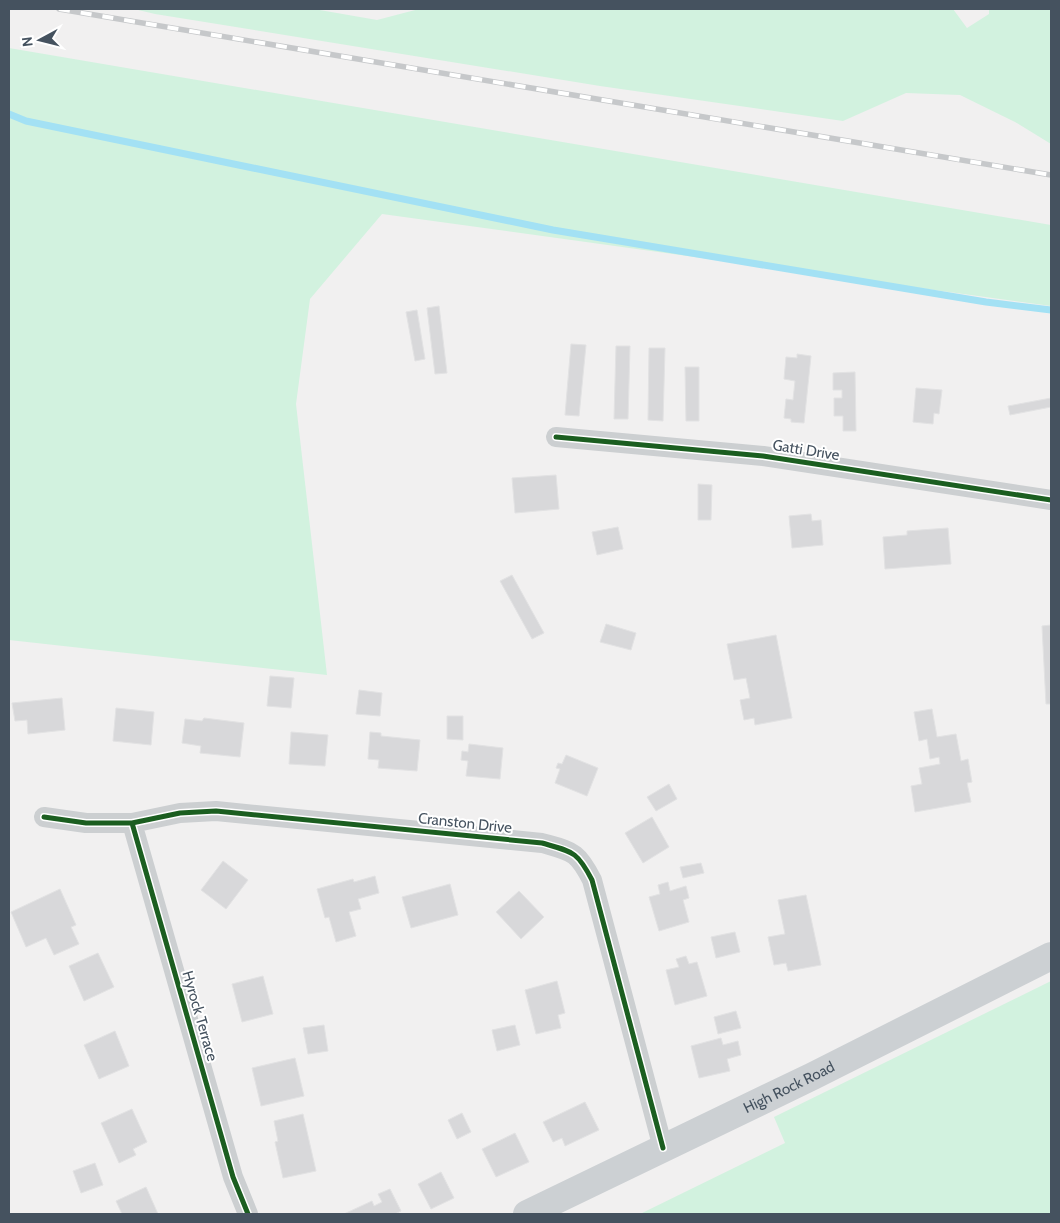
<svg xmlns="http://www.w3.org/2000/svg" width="1060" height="1223" font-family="Cabin,sans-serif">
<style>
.green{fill:#d2f2df}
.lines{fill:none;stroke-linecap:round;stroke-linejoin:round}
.stream{stroke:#a3e1f4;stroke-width:7}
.building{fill:#d8d8da;stroke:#e2e2e3}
.minor{stroke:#cccfd1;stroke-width:20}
.secondary{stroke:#ccd0d3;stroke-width:28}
.rail-casing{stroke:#c6c8ca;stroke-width:5.5}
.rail{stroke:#fff;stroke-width:4;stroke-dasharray:11;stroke-linecap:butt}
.cycleway-casing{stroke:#fff;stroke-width:8}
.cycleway{stroke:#1b5e20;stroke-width:5}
.labels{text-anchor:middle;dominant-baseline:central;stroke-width:4;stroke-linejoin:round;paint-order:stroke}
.street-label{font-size:15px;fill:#45525f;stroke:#fff}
</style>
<rect width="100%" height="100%" fill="#f1f0f0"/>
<path class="green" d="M134,9h180l63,11 42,-11h534l14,19 22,-14v-5h62v135l-36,-22 -55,-27 -54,-2 -63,28 -243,-35 -445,-72z
M9,48l1042,177v81l-669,-92 -72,85 -14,105 31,271 -318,-35z
M1051,981v233h-411l145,-71 -11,-26z"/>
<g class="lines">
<path class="stream" d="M9,114l17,7 527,109 433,72 65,8"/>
</g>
<path class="building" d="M439,306l8,67 -12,1 -8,-66z
M417,310l8,49 -10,2 -9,-49z
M571,344l15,1 -7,71 -14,-1z
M616,346h14l-2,73h-14z
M649,348h16l-2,73 -15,-1z
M797,354l14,2 -7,67 -13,-1v-3l-7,-1 2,-19 7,1 2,-19 -11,-2 2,-22 11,1z
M685,367h14v54h-13z
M855,372l1,59h-13v-15h-9v-18h8v-8h-9v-17z
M916,388l26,2 -3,24 -5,-1 -1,11 -20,-2z
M1051,398v9l-41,8 -2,-9z
M556,475l3,34 -44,4 -3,-35z
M698,484l14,1 -1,35h-13z
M811,514l1,7 9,-1 2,25 -31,3 -3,-32z
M618,527l5,22 -26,6 -5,-23z
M948,528l3,36 -66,5 -2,-32 24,-2v-4z
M512,575l32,58 -12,6 -32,-58z
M606,624l30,9 -5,17 -31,-8z
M1051,625v79h-5l-4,-78z
M776,635l16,83 -37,7 -1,-7 -10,2 -4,-20 10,-2 -4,-20 -12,2 -7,-36z
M270,676l24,2 -3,30 -24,-2z
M359,690l23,3 -2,23 -24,-2z
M62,698l3,32 -37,4 -1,-14 -12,1 -3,-18z
M116,708l38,4 -3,33 -38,-4z
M932,709l5,28 19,-3 5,27 7,-2 4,23 -5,1 4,19 -56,10 -4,-26 11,-2 -3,-16 21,-4 -1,-7 -9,2 -3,-20 -8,2 -5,-29z
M447,716h16v24l-16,-1z
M204,718l40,5 -4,34 -40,-4 1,-7 -19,-3 3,-24 17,2z
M291,732l37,3 -3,31 -36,-2z
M370,732l11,1v3l39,4 -3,31 -39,-3 1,-8 -11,-1z
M469,744l34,4 -3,31 -34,-3 2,-15 -7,-1 1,-9 6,1z
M566,755l32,13 -11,28 -32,-13 5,-14 -4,-1 2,-5 4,1z
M669,784l8,15 -21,12 -9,-14z
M652,817l17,30 -26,16 -18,-30z
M223,861l25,19 -22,29 -25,-19z
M701,863l3,10 -21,5 -3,-11z
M375,876l4,17 -21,6 3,10 -12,3 7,24 -20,6 -7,-25 -4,1 -8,-29 36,-10 1,3z
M668,882l2,9 16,-5 3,12 -6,2 6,22 -30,9 -10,-34 11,-3 -2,-9z
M450,884l8,31 -47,13 -9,-31z
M60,889l16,36 -5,2 8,17 -25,11 -8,-17 -20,9 -15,-35z
M519,891l25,26 -23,22 -25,-27z
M806,895l15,70 -33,6 -2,-8 -12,2 -6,-28 17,-3 -7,-34z
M735,932l5,20 -24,6 -5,-21z
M98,953l16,34 -30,14 -15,-35z
M686,956l3,8 8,-2 10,34 -32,9 -9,-35 13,-3 -3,-8z
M263,976l10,38 -31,8 -10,-38z
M557,981l8,32 -7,2 3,13 -25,6 -11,-44z
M736,1011l5,17 -23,6 -4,-17z
M324,1025l4,26 -20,3 -5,-26z
M515,1025l5,20 -23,6 -5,-21z
M115,1031l14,35 -30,13 -15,-34z
M721,1038l2,7 15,-4 3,14 -14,4 3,12 -31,7 -8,-32z
M295,1058l9,38 -43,10 -9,-38z
M585,1102l14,28 -34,16 -3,-8 -9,4 -10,-20z
M132,1109l15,33 -14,7 3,6 -17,8 -18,-40z
M462,1113l9,19 -14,7 -9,-19z
M303,1114l13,57 -33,7 -8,-36 3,-1 -4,-20z
M515,1133l14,29 -33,15 -14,-28z
M95,1163l8,22 -22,8 -8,-22z
M441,1172l13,26 -23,11 -13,-25z
M146,1187l12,27h-36l-6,-13z
M390,1189l11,22 -6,3h-51l28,-13 2,5 8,-4 -4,-8z"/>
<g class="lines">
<path class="minor" d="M556,437l207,19 288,44
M44,817l42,6h46l48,-10 36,-2 326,32c31,9 35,8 50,37l71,268
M132,823l101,354 15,37"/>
<path class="secondary" id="s1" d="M527,1214l286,-138 238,-120"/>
<defs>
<path id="rail" d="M59,9l992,166"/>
</defs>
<use href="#rail" class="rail-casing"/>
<use href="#rail" class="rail"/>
<defs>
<path id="cycleway" d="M556,437l207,19 288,44
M44,817l42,6h46l48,-10 36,-2 326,32c31,9 35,8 50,37l71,268
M132,823l101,354 15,37"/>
</defs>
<use href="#cycleway" class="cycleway-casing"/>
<use href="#cycleway" class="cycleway"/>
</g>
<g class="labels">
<g class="street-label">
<text transform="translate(806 450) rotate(9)">Gatti Drive</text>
<text transform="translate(465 823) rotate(6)">Cranston Drive</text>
<text transform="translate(200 1016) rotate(74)">Hyrock Terrace</text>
<text stroke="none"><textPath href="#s1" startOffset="291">High Rock Road</textPath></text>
</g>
</g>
<rect width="1060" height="1223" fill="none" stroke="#45525f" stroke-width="20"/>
<g transform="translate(40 40) rotate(263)" stroke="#ffffff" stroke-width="4" paint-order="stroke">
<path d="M0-4L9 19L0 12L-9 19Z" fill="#45525f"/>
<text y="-8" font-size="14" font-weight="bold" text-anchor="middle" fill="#45525f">N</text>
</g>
</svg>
